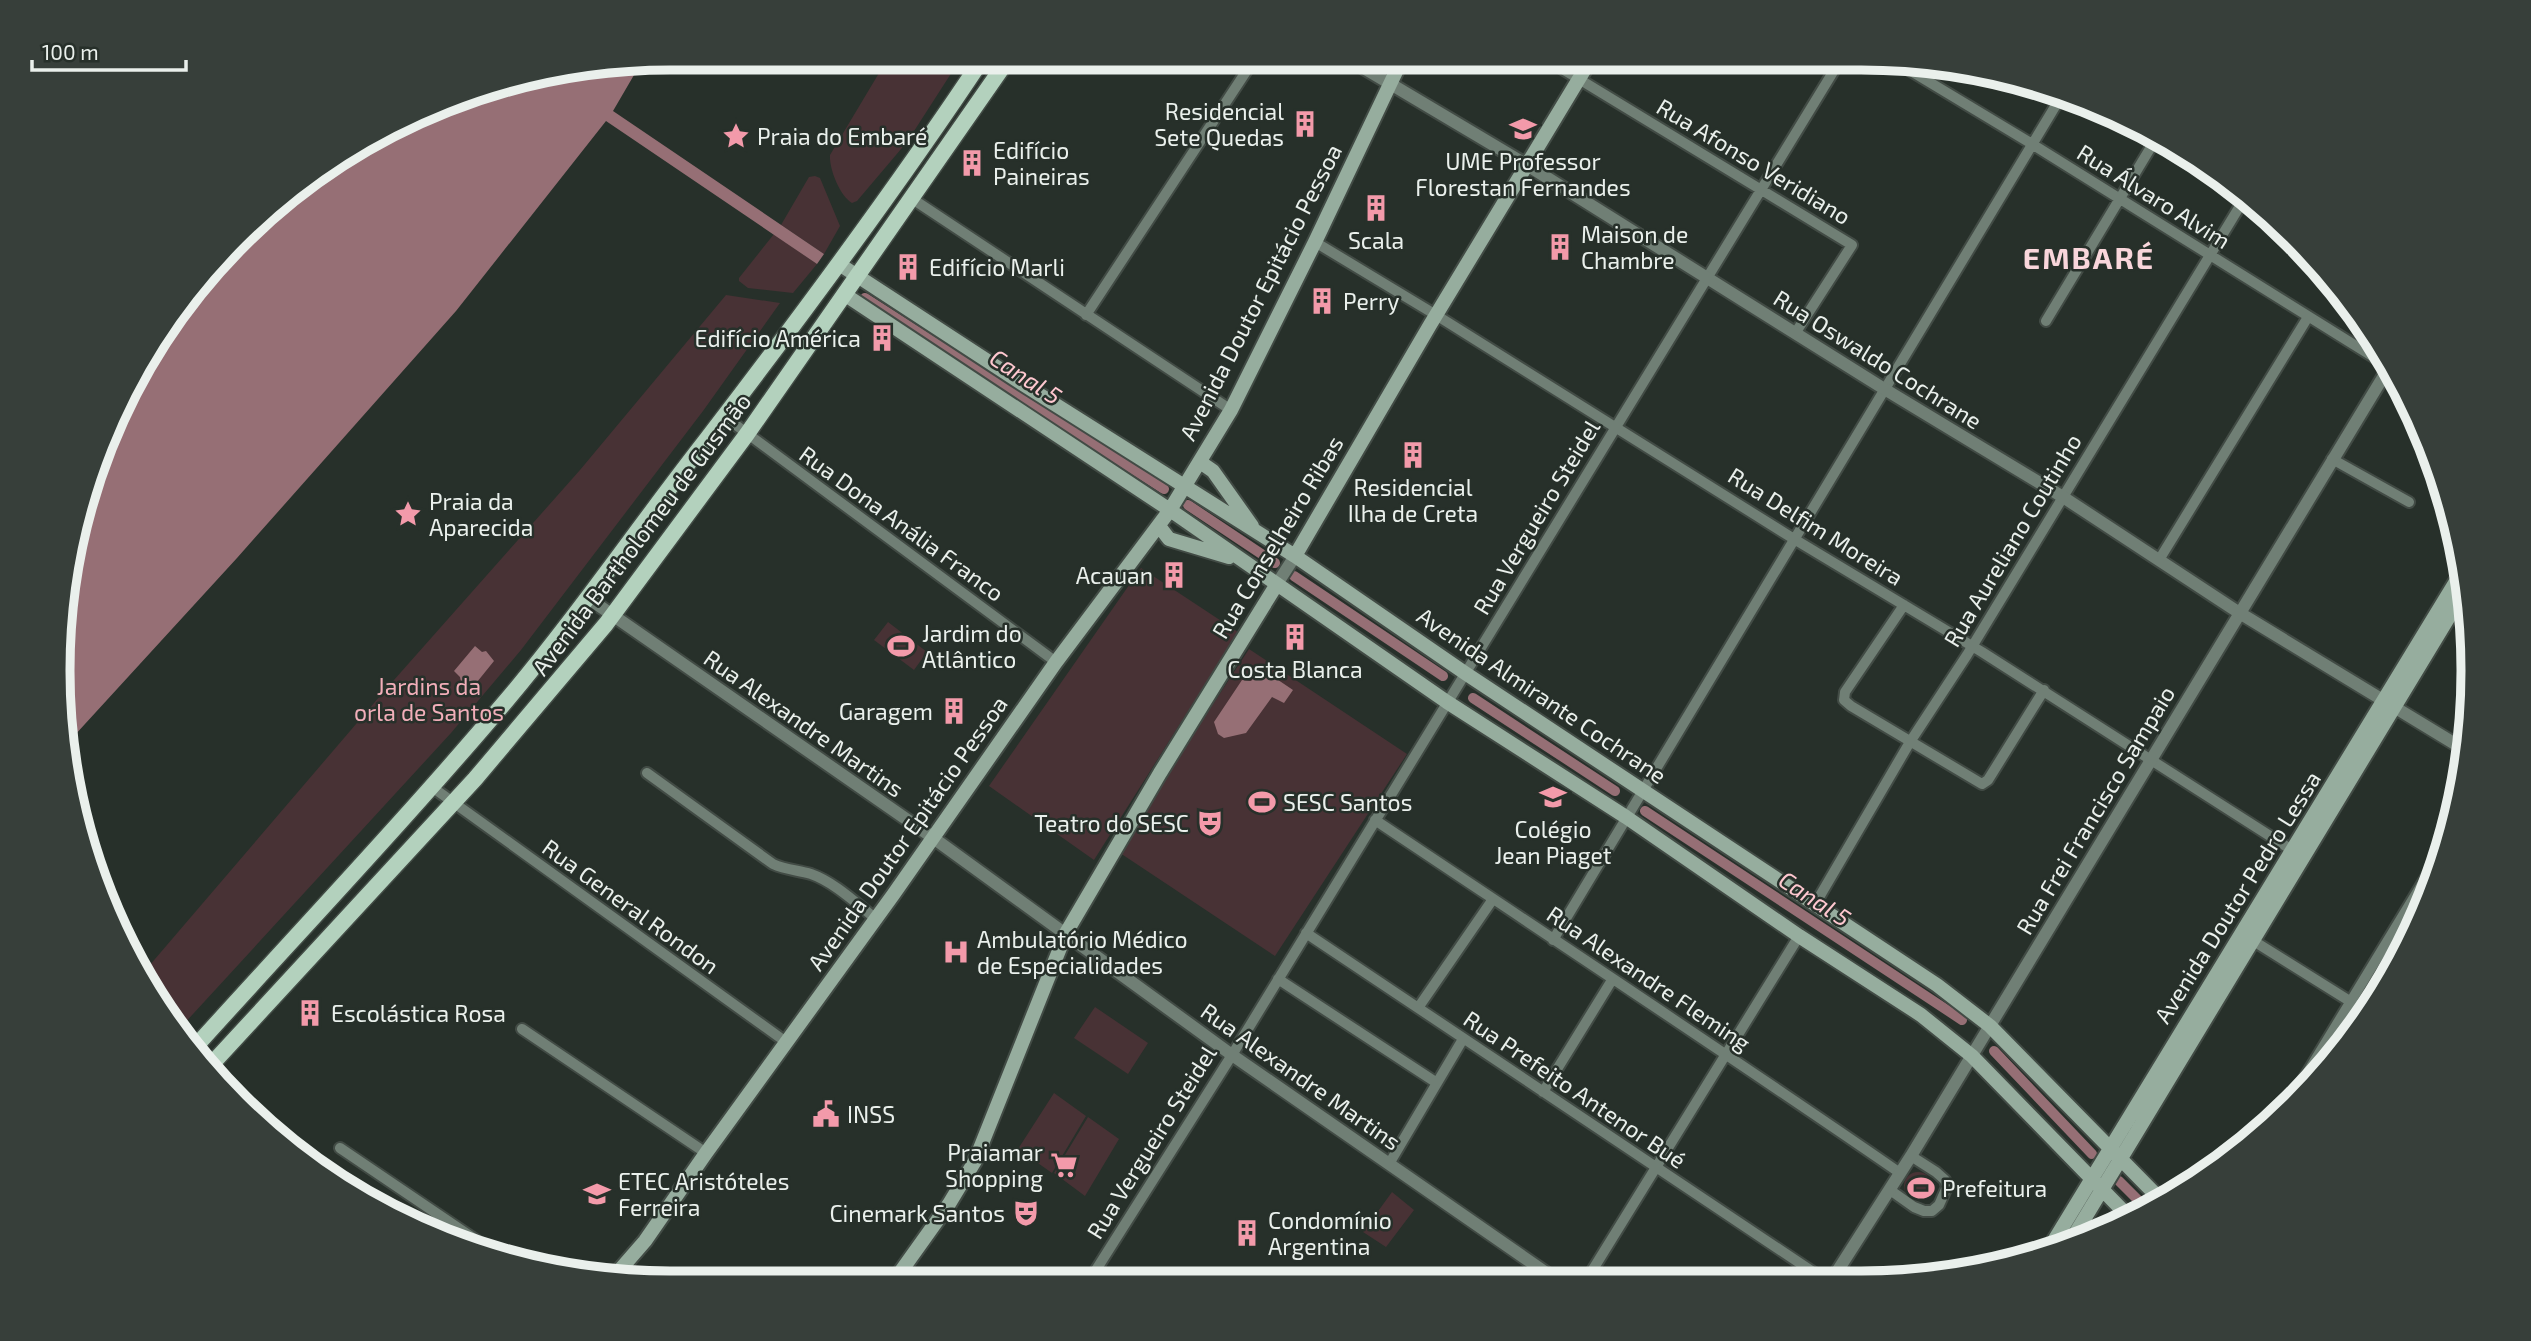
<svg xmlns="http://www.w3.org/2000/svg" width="2531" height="1341" font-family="'Exo 2',sans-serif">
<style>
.green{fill:#483235}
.water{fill:#966f75}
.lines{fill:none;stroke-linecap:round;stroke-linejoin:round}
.canal{stroke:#966f75;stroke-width:10}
.minor-casing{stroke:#424b45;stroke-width:14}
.tertiary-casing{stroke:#424b45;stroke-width:16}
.secondary-casing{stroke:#424b45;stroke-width:18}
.primary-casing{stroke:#424b45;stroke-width:19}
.minor{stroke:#707f75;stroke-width:10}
.tertiary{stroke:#707f75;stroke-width:12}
.secondary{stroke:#96ad9e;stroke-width:14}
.primary{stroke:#b3d1bd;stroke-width:16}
.labels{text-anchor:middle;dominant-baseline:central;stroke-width:5;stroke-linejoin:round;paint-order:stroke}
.poi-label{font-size:23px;fill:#eaf0ec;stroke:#27302a;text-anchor:start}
.street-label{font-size:23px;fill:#eaf0ec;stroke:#27302a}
.park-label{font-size:23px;fill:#f1aeb9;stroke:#27302a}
.water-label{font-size:24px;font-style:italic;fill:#ffc8d0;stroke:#27302a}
.district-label{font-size:30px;font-weight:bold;letter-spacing:2px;fill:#f9d6db;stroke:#27302a}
.rim{fill:none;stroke:#eaf0ec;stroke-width:9}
</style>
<rect width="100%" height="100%" fill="#27302a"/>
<path class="green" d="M888,58h73l-54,84 -50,59 -5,2c-12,-7 -23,-34 -22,-48z
M815,176l5,2 20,48 -16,28 -43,-29 28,-48z
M774,234l43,30 -24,29 -45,-5 -9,-7v-3z
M726,295l54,8 -77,108 -182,239 -70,83 -269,293 -39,-53 243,-284 194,-219z
M1141,568l97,64 -144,228 -105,-74z
M888,622l39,30 -13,18 -40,-30z
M1249,649l158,105 -132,202 -158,-105z
M1095,1007l53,36 -20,31 -54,-36z
M1054,1093l32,23 -34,57 -34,-24z
M1088,1117l31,22 -34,57 -31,-23z
M1904 1186a14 14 0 1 1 28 0a14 14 0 1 1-28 0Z
M1392,1192l22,18 -28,37 -23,-15z"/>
<path class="water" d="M641,63l-28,48 211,143 -7,10 -211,-143 -150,190 -219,247 -174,190 -4,-117 20,-119 82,-182 136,-145 176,-95z
M475,646l7,6 4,-1 8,10 -21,26 -7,-5h-5l-1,-5 -6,-6z
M1262,669l31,21 -9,13 -12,-6 -26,36 -22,5 -6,-4 -4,-12 28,-42 9,1z"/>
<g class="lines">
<path class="canal" d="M865,298l299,191
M1188,505l87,58
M1294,576l149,100
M1473,698l142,93
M1645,811l317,209
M1994,1051l98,103
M2119,1181l28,28"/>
<defs>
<path id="minor" d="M1546,59l306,186 -56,87
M1891,59l141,85 361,225
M911,198l320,212
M1315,242l121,73 358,224 188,113 310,198
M1086,315l169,-257
M2046,321l111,-184
M725,417l331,245
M2332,459l77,43
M2159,560l149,-243
M1904,605l-59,87 -1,8 7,6 131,78 6,-4 56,-90
M647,773l126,91c13,6 25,6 38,10 23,8 45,29 64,44
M432,787l354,255
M1375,820c175,117 351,233 525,353
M1814,906l96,-164 57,-87 279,-459
M1306,933l516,345
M1553,940l509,-845
M2252,940l112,70
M1278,979l159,104
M1418,1008l75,-109
M522,1029l184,124
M1543,1092l69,-112
M2289,1103l158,-260
M340,1148l164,111
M1389,1164l74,-125
M1890,1190l24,17 10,4h8l7,-6 8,-18 -2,-7 -9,-8 -25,-16
M1587,1279l212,-343
M1089,1281l143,-226 609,-996"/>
<path id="tertiary" d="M1347,58l180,107 359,225 177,107 175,115 227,138
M1277,584l18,-28
M588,598l344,239 300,218 323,224
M1833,1278l78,-122 480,-792"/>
<path id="secondary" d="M839,264l176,115 280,177 170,117 472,312 53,41 172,175
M844,294l326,216 277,192 179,115 173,119 122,79 51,41 158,162
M1200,462l13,9 39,55
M1159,526l10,13 60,18
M1295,556l135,-231 161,-266
M2069,1244l398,-657
M2049,1249l414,-679
M612,1279l33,-38 61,-88 187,-258 163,-233 114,-152 61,-100 84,-168 87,-183
M894,1281l55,-77 26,-43 91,-228 94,-160 117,-189"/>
<path id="primary" d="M196,1046c104,-115 210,-227 310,-345 71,-84 133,-175 201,-262 96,-125 189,-250 276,-381
M210,1066l265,-287 131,-155 141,-190 262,-376"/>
</defs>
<use href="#minor" class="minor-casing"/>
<use href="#tertiary" class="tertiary-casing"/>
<use href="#secondary" class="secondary-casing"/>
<use href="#primary" class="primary-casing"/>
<use href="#minor" class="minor"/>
<use href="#tertiary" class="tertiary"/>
<use href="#secondary" class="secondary"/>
<use href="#primary" class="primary"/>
</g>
<defs>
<symbol id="building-bare" viewBox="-9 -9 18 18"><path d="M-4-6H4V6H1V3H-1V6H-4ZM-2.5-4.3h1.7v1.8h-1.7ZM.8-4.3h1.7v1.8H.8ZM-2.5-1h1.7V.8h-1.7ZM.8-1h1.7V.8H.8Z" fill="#f39aaa" stroke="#27302a" stroke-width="2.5" paint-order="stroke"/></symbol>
<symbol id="school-bare" viewBox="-9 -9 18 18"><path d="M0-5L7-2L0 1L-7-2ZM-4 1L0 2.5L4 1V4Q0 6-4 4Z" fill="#f39aaa" stroke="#27302a" stroke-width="2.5" paint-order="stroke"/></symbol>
<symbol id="sight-bare" viewBox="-9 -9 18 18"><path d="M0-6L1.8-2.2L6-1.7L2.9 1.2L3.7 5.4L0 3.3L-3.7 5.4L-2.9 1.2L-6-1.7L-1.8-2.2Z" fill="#f39aaa" stroke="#27302a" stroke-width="2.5" paint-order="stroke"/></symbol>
<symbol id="stadium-bare" viewBox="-9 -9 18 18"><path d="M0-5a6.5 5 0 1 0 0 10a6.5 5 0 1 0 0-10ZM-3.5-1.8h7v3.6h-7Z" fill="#f39aaa" stroke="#27302a" stroke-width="2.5" paint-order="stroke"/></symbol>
<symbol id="theatre-bare" viewBox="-9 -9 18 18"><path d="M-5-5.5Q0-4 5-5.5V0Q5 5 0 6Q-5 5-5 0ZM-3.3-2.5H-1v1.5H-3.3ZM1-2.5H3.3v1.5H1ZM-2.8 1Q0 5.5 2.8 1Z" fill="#f39aaa" stroke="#27302a" stroke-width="2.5" paint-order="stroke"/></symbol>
<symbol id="hospital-bare" viewBox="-9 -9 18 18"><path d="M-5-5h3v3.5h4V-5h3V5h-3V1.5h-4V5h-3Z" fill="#f39aaa" stroke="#27302a" stroke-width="2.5" paint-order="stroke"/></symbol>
<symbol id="civic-bare" viewBox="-9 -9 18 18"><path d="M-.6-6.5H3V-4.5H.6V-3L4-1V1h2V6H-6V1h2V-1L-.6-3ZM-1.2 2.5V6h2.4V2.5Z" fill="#f39aaa" stroke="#27302a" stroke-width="2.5" paint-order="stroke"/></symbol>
<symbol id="supermarket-bare" viewBox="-9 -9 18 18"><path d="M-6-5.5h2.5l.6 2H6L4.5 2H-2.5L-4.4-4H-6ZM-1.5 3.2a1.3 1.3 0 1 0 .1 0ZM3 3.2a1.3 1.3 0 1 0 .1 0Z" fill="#f39aaa" stroke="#27302a" stroke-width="2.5" paint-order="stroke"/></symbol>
<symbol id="university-bare" viewBox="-9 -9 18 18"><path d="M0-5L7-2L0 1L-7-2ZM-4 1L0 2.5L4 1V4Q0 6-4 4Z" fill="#f39aaa" stroke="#27302a" stroke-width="2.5" paint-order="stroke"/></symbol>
</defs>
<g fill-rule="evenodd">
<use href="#building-bare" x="1286" y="105" width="38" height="38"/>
<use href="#school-bare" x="1504" y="110" width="38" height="38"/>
<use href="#sight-bare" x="717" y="117" width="38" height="38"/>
<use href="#building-bare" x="953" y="144" width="38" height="38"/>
<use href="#building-bare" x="1357" y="189" width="38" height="38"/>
<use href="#building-bare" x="1541" y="228" width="38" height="38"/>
<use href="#building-bare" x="889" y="248" width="38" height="38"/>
<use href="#building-bare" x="1303" y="282" width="38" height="38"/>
<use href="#building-bare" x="863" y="319" width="38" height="38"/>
<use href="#building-bare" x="1394" y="436" width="38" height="38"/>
<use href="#sight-bare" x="389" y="495" width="38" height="38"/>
<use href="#building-bare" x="1155" y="556" width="38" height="38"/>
<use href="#building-bare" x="1276" y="618" width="38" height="38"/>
<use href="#stadium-bare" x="882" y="627" width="38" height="38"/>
<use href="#building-bare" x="935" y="692" width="38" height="38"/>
<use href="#school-bare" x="1534" y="778" width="38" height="38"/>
<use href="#stadium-bare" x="1243" y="783" width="38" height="38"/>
<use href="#theatre-bare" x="1191" y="804" width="38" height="38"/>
<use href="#hospital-bare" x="937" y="933" width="38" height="38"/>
<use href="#building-bare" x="291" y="994" width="38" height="38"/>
<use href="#civic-bare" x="807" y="1095" width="38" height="38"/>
<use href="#supermarket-bare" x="1045" y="1146" width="38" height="38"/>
<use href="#stadium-bare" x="1902" y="1169" width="38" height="38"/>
<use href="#university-bare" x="578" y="1175" width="38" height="38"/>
<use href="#theatre-bare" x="1007" y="1194" width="38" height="38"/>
<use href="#building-bare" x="1228" y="1214" width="38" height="38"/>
</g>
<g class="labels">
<g class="poi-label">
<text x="1284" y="111" text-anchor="end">Residencial<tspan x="1284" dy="26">Sete Quedas</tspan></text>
<text x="757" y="136">Praia do Embaré</text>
<text x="993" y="150">Edifício<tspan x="993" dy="26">Paineiras</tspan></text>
<text x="1523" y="161" text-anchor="middle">UME Professor<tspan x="1523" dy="26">Florestan Fernandes</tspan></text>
<text x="1581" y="234">Maison de<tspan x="1581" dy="26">Chambre</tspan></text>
<text x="1376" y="240" text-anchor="middle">Scala</text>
<text x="929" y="267">Edifício Marli</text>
<text x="1343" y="301">Perry</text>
<text x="861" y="338" text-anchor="end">Edifício América</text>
<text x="1413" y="487" text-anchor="middle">Residencial<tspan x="1413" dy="26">Ilha de Creta</tspan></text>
<text x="429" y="501">Praia da<tspan x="429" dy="26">Aparecida</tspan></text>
<text x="1153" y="575" text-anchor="end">Acauan</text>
<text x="922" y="633">Jardim do<tspan x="922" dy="26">Atlântico</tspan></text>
<text x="1295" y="669" text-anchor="middle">Costa Blanca</text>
<text x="933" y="711" text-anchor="end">Garagem</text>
<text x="1283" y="802">SESC Santos</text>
<text x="1189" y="823" text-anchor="end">Teatro do SESC</text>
<text x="1553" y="829" text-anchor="middle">Colégio<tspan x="1553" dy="26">Jean Piaget</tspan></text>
<text x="977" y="939">Ambulatório Médico<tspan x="977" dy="26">de Especialidades</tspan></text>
<text x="331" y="1013">Escolástica Rosa</text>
<text x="847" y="1114">INSS</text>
<text x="1043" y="1152" text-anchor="end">Praiamar<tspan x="1043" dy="26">Shopping</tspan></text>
<text x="618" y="1181">ETEC Aristóteles<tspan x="618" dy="26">Ferreira</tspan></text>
<text x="1942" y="1188">Prefeitura</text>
<text x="1005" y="1213" text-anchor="end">Cinemark Santos</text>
<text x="1268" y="1220">Condomínio<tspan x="1268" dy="26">Argentina</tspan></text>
</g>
<g class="street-label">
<text transform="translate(1754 161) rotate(31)">Rua Afonso Veridiano</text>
<text transform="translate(2154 196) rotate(32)">Rua Álvaro Alvim</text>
<text transform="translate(1260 292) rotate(-63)">Avenida Doutor Epitácio Pessoa</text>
<text transform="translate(1878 359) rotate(32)">Rua Oswaldo Cochrane</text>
<text transform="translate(1536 517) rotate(-59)">Rua Vergueiro Steidel</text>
<text transform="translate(902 523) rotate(36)">Rua Dona Anália Franco</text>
<text transform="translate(1816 526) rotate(32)">Rua Delfim Moreira</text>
<text transform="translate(641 534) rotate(-53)">Avenida Bartholomeu de Gusmão</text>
<text transform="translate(1277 537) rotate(-59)">Rua Conselheiro Ribas</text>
<text transform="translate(2012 540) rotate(-59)">Rua Aureliano Coutinho</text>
<text transform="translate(1542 695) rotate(34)">Avenida Almirante Cochrane</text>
<text transform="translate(804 723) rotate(35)">Rua Alexandre Martins</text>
<text transform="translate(2095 810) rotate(-59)">Rua Frei Francisco Sampaio</text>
<text transform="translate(907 833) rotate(-55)">Avenida Doutor Epitácio Pessoa</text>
<text transform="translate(2237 897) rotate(-58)">Avenida Doutor Pedro Lessa</text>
<text transform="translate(631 906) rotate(36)">Rua General Rondon</text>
<text transform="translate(1649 978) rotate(34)">Rua Alexandre Fleming</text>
<text transform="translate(1301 1076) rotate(35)">Rua Alexandre Martins</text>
<text transform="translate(1575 1089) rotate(34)">Rua Prefeito Antenor Bué</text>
<text transform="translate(1151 1142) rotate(-58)">Rua Vergueiro Steidel</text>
</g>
<g class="park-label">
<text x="429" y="686">Jardins da<tspan x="429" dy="26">orla de Santos</tspan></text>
</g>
<g class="water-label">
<text transform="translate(1026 376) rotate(33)">Canal 5</text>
<text transform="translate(1815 898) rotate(33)">Canal 5</text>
</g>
<g class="district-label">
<text x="2089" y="257">EMBARÉ</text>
</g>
</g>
<path d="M0 0H2531V1341H0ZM670 70H1861A600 600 0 0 1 2461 670V671A600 600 0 0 1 1861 1271H670A600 600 0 0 1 70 671V670A600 600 0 0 1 670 70Z" fill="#373f3a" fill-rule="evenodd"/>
<path class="rim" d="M670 70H1861A600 600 0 0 1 2461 670V671A600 600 0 0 1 1861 1271H670A600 600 0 0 1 70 671V670A600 600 0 0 1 670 70Z"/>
<path d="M32 60v10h154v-10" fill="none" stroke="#eaf0ec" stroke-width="3.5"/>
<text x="42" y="60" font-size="21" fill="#eaf0ec" stroke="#27302a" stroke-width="5" paint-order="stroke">100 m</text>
</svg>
